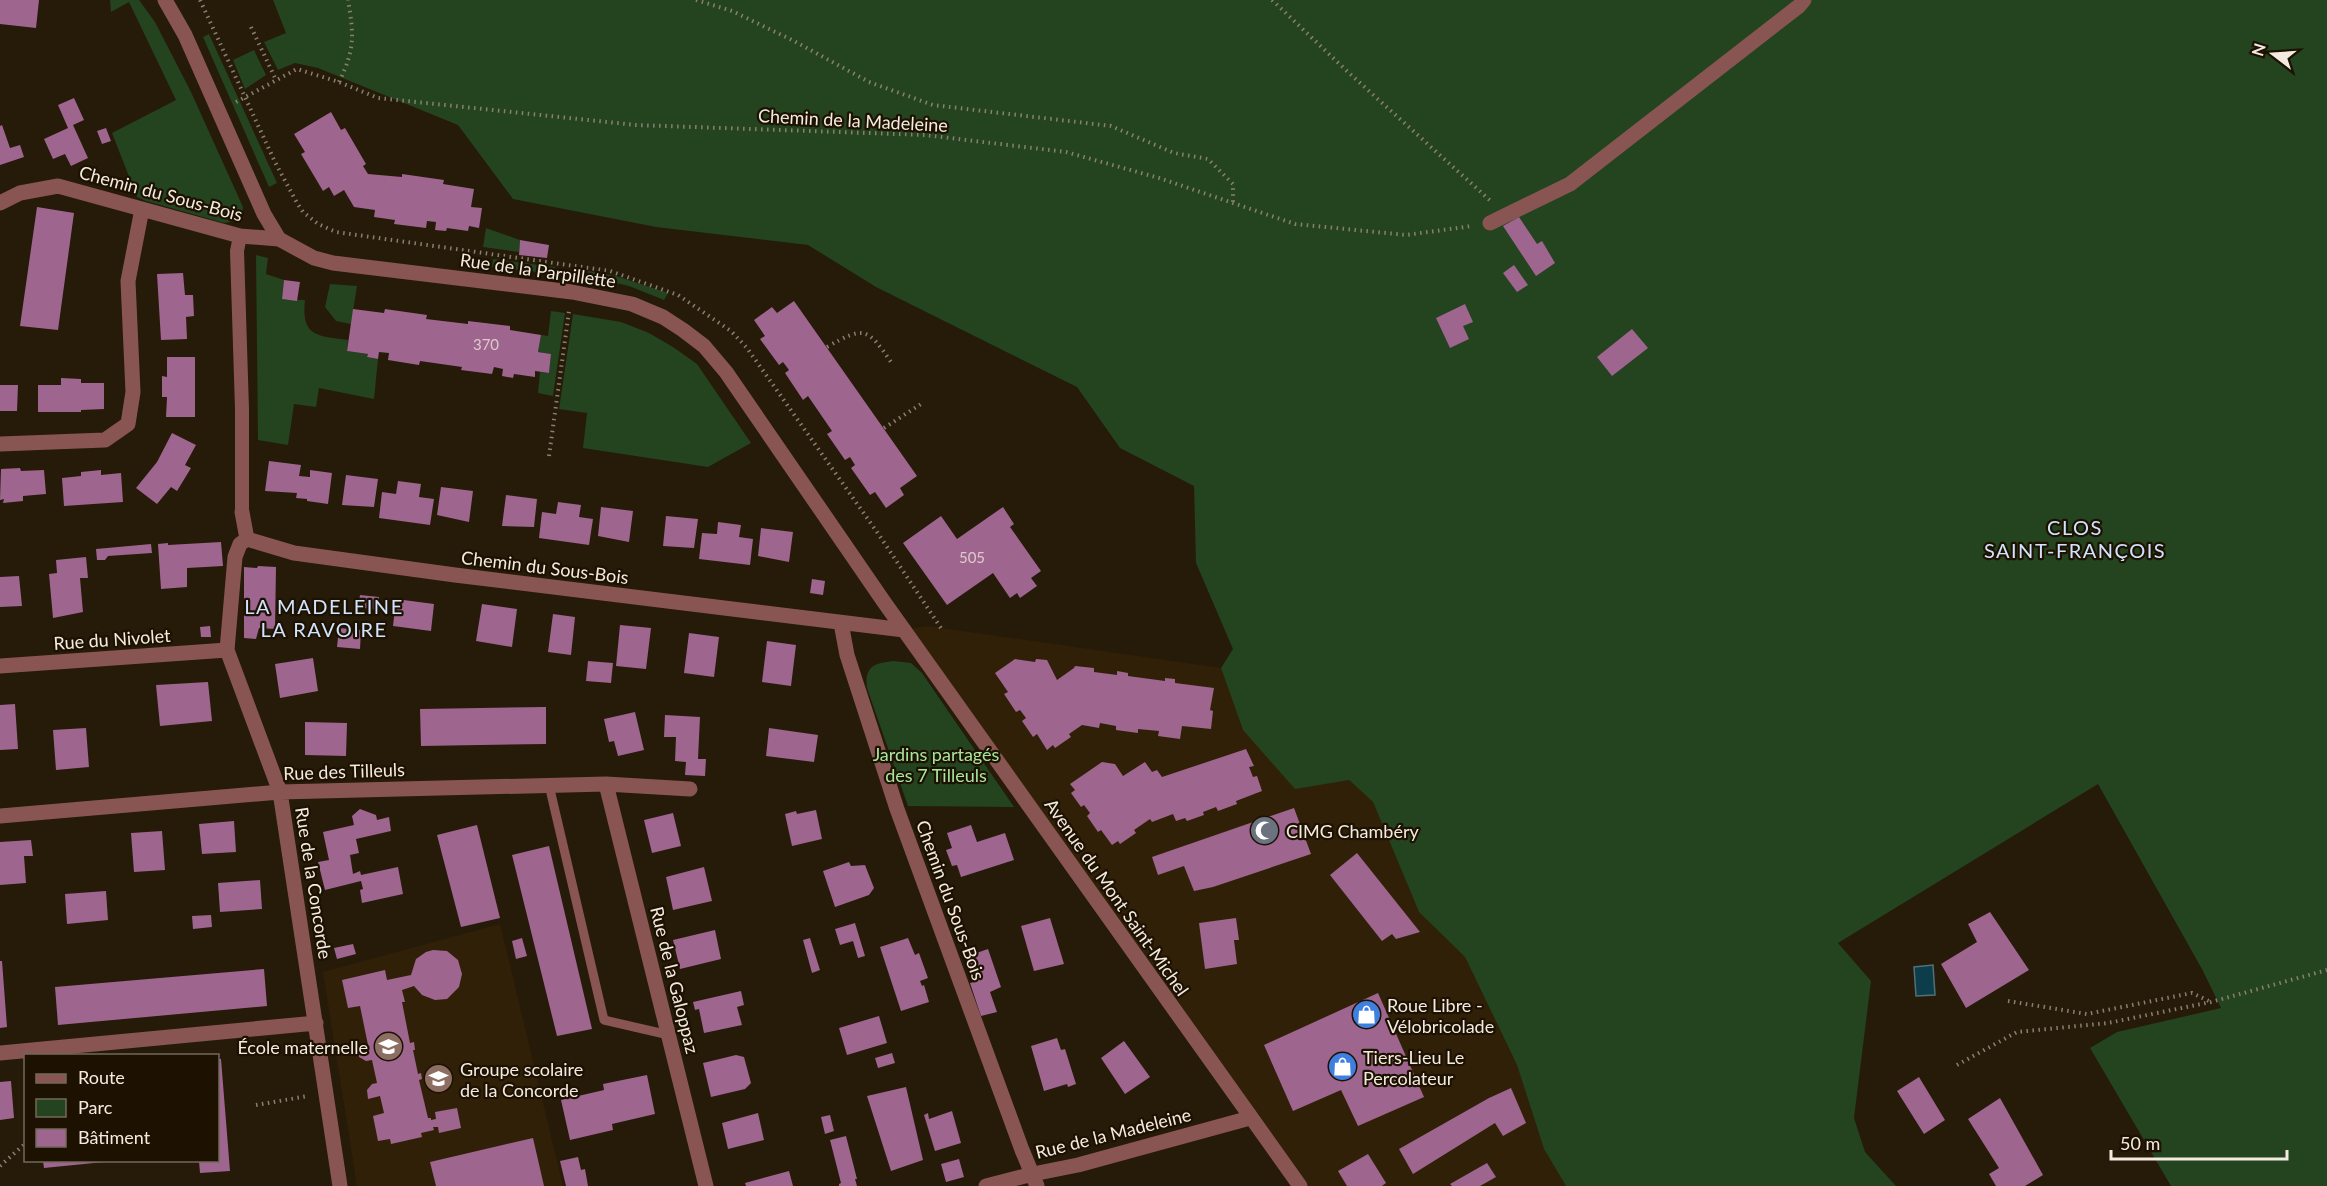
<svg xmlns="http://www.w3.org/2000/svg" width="2327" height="1186" font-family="Lato,sans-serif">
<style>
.built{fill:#312008}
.green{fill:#24431f}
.water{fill:#0d3c4b;stroke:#527078;stroke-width:1.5}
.building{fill:#9e658f}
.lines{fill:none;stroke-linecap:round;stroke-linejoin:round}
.path{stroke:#8a8072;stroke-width:4;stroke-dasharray:1.5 4.5;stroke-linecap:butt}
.service{stroke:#885553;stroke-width:9}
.pedestrian{stroke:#885553;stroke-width:14}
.minor{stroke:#885553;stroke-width:15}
.tertiary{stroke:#885553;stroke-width:15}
.labels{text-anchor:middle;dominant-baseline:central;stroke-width:4.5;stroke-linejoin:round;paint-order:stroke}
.number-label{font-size:15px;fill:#decacc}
.street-label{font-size:18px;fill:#f4ebe0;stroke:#1d1102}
.park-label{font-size:18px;fill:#a6e79b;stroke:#1d1102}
.poi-label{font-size:18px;fill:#f4ebe0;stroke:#1d1102;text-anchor:start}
.neighbourhood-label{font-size:20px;letter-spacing:1.5px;fill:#d0e4fd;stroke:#1d1102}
</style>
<rect width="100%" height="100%" fill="#261a09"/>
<path class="built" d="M928,626l293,42 22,62 106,50 24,22 46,110 46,45 52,108 27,84 22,37h-266l-396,-556z
M500,924l63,262h-206l-34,-214z"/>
<path class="green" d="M110,0h29l16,22 36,70 52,115 -2,13 -17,3 -78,-22 -9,-4 -25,-64 64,-33 -47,-98 -18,10z
M273,0h2054v1186h-156l-81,-138 27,-16 104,-24 -18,-37 -105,-187 -260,159 33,38 -17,137 11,34 31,34h-330l-22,-37 -27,-84 -52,-108 -46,-45 -46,-110 -24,-22 -54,9 -52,-59 -22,-62 12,-19 -37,-86 -2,-77 -74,-38 -43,-61 -201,-100 -68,-42 -152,-18 -143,-28 -55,-74 -140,-57 -23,-5 -17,7 -14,-28 22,-9z
M209,34l68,149 -8,4 -66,-150z
M254,50l12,25 -21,14 -12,-29z
M486,228l34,12 -1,12 -36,-5z
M256,255l12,3 -2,16 18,6 -2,19 23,1c-4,37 12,36 43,40l-1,11 21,3 -1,3 11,2 -4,40 -55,-11 -3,19 -22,-3 -6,41 -30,-5z
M493,259l62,8v7l-63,-7z
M588,271l28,5 52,17 -4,7 -35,-14 -42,-10z
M330,284l27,2 -6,38 -15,-3 -11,-14z
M551,311l14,2 -12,83 -15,-3 2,-21 9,1 2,-19 -13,-2 3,-17 7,1z
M573,314l48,8 28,11 24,14 24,17 54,79 -43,24 -125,-19 4,-35 -28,-4z
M894,661l17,2 11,10 92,134 -106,-1 -41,-118c-3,-22 8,-25 27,-27z"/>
<path class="water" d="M1933,965l2,30 -19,1 -2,-29z"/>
<path class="building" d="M0,0h39l-3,28 -36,-4z
M74,98l10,22 -11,5 15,33 -17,8 -6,-12 -12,5 -9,-20 24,-11 -10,-23z
M331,112l10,18 4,-2 21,36 -3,2 5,8 34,3v-3l42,6 -1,4 31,5 -3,18 11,1 -3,20 -10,-2 -1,5 -21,-3 -1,3 -11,-1 1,-8 -9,-1 -1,7 -32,-4 1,-4 -21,-3 1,-7 -21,-3 -10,-17 -10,6 -5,-9 -6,4 -22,-37 4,-2 -11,-18z
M2,125l8,23 10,-3 4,12 -24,8v-39z
M106,128l5,13 -9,3 -5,-13z
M37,207l37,6 -16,117 -38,-4z
M1519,217l18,27 5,-3 13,22 -19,13 -33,-50z
M520,240l29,5 -2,13 -28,-3z
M1514,265l14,20 -11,7 -14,-19z
M183,273l2,22h8l1,21 -8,1 1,22 -26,1 -4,-66z
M284,280l16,2 -3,19 -15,-2z
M794,301l123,175 -17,12 4,7 -18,13 -11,-16 -5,3 -19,-27 4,-3 -5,-8 -5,3 -18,-26 5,-3 -24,-35 -5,4 -18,-27 4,-3 -6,-8 -4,3 -19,-26 5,-3 -11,-16 18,-13 5,6z
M1465,304l8,18 -10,4 6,13 -19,9 -14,-30z
M353,309l31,4 1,-4 42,6 -1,4 42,5v-3l42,5v4l31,5 -3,17 13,2 -2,19 -14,-2v6l-21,-3 -1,4 -11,-2 1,-7 -9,-2 -2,7 -31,-4 1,-3 -42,-6 -1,4 -31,-5 1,-7 -10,-1 -1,7 -11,-2 1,-3 -21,-3z
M1632,329l16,19 -36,28 -15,-19z
M167,357h28v60h-29l1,-20h-5v-21l5,1z
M61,378l20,1v4h23v26l-23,1v2h-43v-27h23z
M0,385h18l-1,26h-17z
M172,433l24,12 -11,20 6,3 -14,23 -6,-4 -14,17 -21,-16 21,-26z
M269,461l32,4 -2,11 11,1v-7l22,3 -4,31 -21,-3v-2l-11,-1 1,-5 -32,-2z
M20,468l1,3 23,-1 2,24 -23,2v5l-20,2 1,-4 -4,1 1,-31z
M101,470v5l20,-2 2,29 -59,4 -2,-28 19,-2v-4z
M346,475l32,4 -4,28 -32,-2z
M398,481l23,3 -2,13 15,2 -4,26 -51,-7 3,-26 14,2z
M441,487l32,4 -4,31 -32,-7z
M506,495l31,4 -3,28 -32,-1z
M558,502l23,3 -2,12 14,2 -4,26 -50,-7 3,-26 14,2z
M601,507l32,4 -4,31 -31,-6z
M1003,507l11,17 -4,3 31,44 -10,7 6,8 -17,12 -3,-5 -7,5 -17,-25 -46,32 -44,-62 38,-27 16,23z
M666,516l32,3 -4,29 -31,-2z
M718,522l23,3 -2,12 14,2 -3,26 -51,-6 3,-26 15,1z
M761,528l32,4 -4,30 -31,-6z
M221,542l2,24 -36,2v19l-26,2 -3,-45 10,-1v2z
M151,544l1,9 -44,3 -3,4h-8l-1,-11z
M86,557l2,21h-8l3,34 -30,6 -4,-44 8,-1 -1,-13z
M258,566l18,1 -1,62 -16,-1 -3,11 -12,-1v-71l13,1z
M19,576l3,30 -22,1v-30z
M812,579l13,2 -2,14 -13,-2z
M360,595l19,2 -2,13 -19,-3z
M396,599l38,5 -3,27 -38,-5z
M482,604l35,5 -5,38 -36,-6z
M553,614l22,3 -4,38 -23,-3z
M620,625l31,3 -5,41 -30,-3z
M210,626l1,11h-10l-1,-10z
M339,628l22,2 -1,19 -23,-2z
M689,633l30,4 -5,40 -30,-4z
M767,641l29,4 -5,41 -29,-4z
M313,658l5,33 -38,7 -5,-34z
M1015,659l20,3 1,-3 11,1 10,20 17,-12 1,-2 19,2v4l23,3v-4l11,2v3l37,5v-3l10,1v4l39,5 -4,22 3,1 -2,18 -29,-3 -2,13 -22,-3 1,-5 -21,-2v4l-22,-3v-4l-16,-3 -1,5 -17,-3 -13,9 2,3 -16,11 -2,-3 -6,5 -10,-16 -4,3 -11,-16 4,-3 -6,-8 -4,2 -12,-18 4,-2 -13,-19z
M588,661l25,2 -2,20 -25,-2z
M208,682l4,39 -52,5 -4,-41z
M15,704l3,45 -18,1v-45z
M546,707v37l-125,2 -1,-37z
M635,712l9,38 -26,6 -4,-15 -5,1 -5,-23z
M665,715l35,2 -2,42h8l-1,17 -20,-1 1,-13 -11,-1 1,-24h-12z
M305,722l42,1 -1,33 -41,-1z
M86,728l3,39 -33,3 -3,-40z
M769,728l49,7 -4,27 -48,-6z
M1246,749l8,17 -5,1 4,10 4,-1 5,15 -26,10 1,3 -19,7 -2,-4 -13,5 1,3 -17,6 -2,-3 -9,3 -3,-7 -21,8 -2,-3 -16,11 2,3 -16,11 -2,-3 -6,4 -11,-15 -3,2 -11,-16 3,-3 -6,-8 -3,2 -10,-14 4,-3 -5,-6 32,-22 13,2 8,12 22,-14 7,10 5,-2 5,7z
M1294,808l17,46 -98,33 -19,4 -10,-25 -26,9 -6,-18z
M360,809l16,6 1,5 12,-3 2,14 -35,8 3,14 -9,2 3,19 7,-3 1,4 37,-8 5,27 -41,9 -2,-13 3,-1 -2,-8 -36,9 -7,-28 11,-2 -6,-28 31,-7 -2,-9z
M816,810l6,29 -30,7 -7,-32 11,-3 1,3z
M673,813l8,33 -29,7 -8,-33z
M234,821l2,31 -34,2 -3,-30z
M477,825l23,93 -39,9 -24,-92z
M971,825l6,17 28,-9 9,27 -53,17 -4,-12 -5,1 -6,-16 6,-2 -5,-15z
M162,831l3,39 -31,2 -3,-39z
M31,840l2,16h-9l2,27 -26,2v-43z
M549,846l43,183 -35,7 -45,-181z
M1357,853l63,79 -24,7 -4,-5 -10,7 -52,-66z
M849,862l2,4 14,-1 9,23 -5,7 -34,12 -12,-36z
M704,867l8,34 -39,9 -7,-33z
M260,880l2,29 -42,3 -2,-29z
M106,891l2,29 -41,4 -2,-30z
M1990,912l39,58 -63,38 -25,-44 36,-22 -9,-18z
M211,915l1,12 -19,2 -1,-13z
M1050,918l14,46 -30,7 -13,-45z
M1236,918l3,22h-5l3,24 -32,5 -6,-46z
M855,923l10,33 -7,2 -5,-17 -13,4 -5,-16z
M715,930l6,29 -41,10 -7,-29z
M522,938l5,18 -11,3 -4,-18z
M810,938l10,32 -8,3 -9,-33z
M908,938l7,17 4,-2 9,25 -8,3 2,5 2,-1 5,17 -28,9 -21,-64z
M353,944l3,10 -19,5 -3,-11z
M988,949l13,38 -11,5 7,20 -16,4 -11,-33 4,-1 -9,-25z
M433,950l14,1 11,9 4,14 -3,13 -12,12 -12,1 -13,-5 -8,-9 -12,4 3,12h-3l8,41 4,-1 1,8h-2l5,24 3,-1 1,6 -3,1 9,38h3v2l5,-1 -1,-7 22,-4 4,20 -22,5 -1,-6h-5l1,3 -13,3 1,4 -31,7 -1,-5 -12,2 -5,-25 11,-3 -4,-17 -12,3 -1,-9 5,-6 5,-1 -5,-23 -6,1 -7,-4 -2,-8 11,-4 -8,-39 -12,2 -6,-28 43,-10 2,10 24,-5 5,-16 10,-7z
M0,961h2l5,66 -7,1z
M264,969l3,37 -209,19 -3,-38z
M741,991l3,14 -7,2 5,18 -38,8 -5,-24 -4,1 -2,-8z
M1378,993l46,104 -66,29 -17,-36 -48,21 -29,-66z
M879,1016l8,27 -40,12 -8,-27z
M1057,1038l4,12 4,-1 11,35 -8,3 -1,-3 -23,7 -13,-45z
M1124,1041l26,36 -25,17 -24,-36z
M892,1053l3,10 -17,5 -3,-10z
M736,1055l8,2 7,26 -6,6 -34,8 -8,-34z
M218,1059h3l9,112 -30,2 -1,-12h19z
M647,1075l8,39 -43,10 1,6 -43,10 -9,-40 43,-10 -1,-6z
M1919,1077l26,43 -21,14 -27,-43z
M11,1081l3,37 -14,2v-38z
M906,1087l17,73 -32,11 -24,-75z
M1511,1088l15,35 -23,13 -8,-13 -82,51 -14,-25 90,-51z
M2000,1098l43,77 -18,11h-29l-7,-12 10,-6 -31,-49z
M952,1111l9,32 -26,8 -11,-36 4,-2 1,6z
M758,1113l6,27 -36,9 -6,-26z
M830,1115l4,16 -9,3 -4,-17z
M846,1136l11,43h-2l2,7h-18v-2l2,-1 -11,-43z
M533,1138l11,48h-108l-6,-24z
M1368,1154l18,29 -4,3h-35l-9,-15z
M578,1157l3,13 4,-1 3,17h-22l-6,-25z
M959,1159l5,18 -18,5 -5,-18z
M43,1161h61v1l-60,6z
M1487,1163l9,14 -16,9h-28l-2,-2z
M789,1171l4,15h-47l-1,-3z"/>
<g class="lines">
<path class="path" d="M200,0l75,162 22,41 6,9 15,12 18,8 274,39 68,24 53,36 16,17 130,184 64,96
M696,0l36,11 62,30 75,41 64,23 178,21 63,27 34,6 25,25v19
M1272,0l77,73 144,130
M251,27l25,53
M339,82c16,-33 15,-47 9,-82
M236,102l61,-33 42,13 39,16 258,27 289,10 141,17 93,26 136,46 111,11 66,-9
M827,347c37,-21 40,-20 64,15
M884,428l37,-24
M549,456l20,-145
M2008,1001l79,13 105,-21 19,9
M1957,1065l60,-33 91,-9 103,-21 116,-32
M256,1105l52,-9
M0,1166l26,-23"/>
<path class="service" d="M549,785l55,235 65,15"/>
<path class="pedestrian" d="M240,236l-3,15 5,158v103"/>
<path class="minor" d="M0,203l20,-10 38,-7 182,50 39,3
M1490,223l80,-39 229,-178 5,-6
M0,444l105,-4 23,-16 5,-32 -5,-111 14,-72
M242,512l5,27 -7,5 -5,13 -8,93 53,142 60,394
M247,539l47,14 161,22 449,55
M841,623l6,32 50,154 125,341 15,36
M0,666l227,-16
M606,784l100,402
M0,816l280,-24 326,-8 84,5
M0,1053l316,-30
M986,1186l47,-12 45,-9 172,-47"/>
<path class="tertiary" d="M165,0l20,35 79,179 15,25 35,19 19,5 239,29 60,12 31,13 20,13 21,16 22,26 158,230 416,584"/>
</g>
<defs>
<symbol id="mosque-disc" viewBox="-11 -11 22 22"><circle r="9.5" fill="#6b7280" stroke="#1d1102"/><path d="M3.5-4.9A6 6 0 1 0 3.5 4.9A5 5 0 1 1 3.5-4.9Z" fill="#fff"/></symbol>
<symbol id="shop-disc" viewBox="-11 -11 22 22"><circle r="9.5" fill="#3f7fe0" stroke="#1d1102"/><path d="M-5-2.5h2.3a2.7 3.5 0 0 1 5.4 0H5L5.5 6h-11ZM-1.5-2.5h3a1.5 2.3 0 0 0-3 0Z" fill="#fff"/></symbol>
<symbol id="school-disc" viewBox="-11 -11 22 22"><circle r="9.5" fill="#8d6e63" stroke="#1d1102"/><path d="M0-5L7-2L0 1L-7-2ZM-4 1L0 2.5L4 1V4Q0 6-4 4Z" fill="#fff"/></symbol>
</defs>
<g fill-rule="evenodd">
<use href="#mosque-disc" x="1248" y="814" width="33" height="33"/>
<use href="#shop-disc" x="1350" y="998" width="33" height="33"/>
<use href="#school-disc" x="372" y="1030" width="33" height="33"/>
<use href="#shop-disc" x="1326" y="1050" width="33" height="33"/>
<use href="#school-disc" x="422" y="1062" width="33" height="33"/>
</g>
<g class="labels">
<g class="number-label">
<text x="486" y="344">370</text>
<text x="972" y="557">505</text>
</g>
<g class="street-label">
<text transform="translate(853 120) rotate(3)">Chemin de la Madeleine</text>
<text transform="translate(161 193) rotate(15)">Chemin du Sous-Bois</text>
<text transform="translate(538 270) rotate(8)">Rue de la Parpillette</text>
<text transform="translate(545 567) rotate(7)">Chemin du Sous-Bois</text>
<text transform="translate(112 639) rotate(-4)">Rue du Nivolet</text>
<text transform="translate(344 771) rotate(-2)">Rue des Tilleuls</text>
<text transform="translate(314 883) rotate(81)">Rue de la Concorde</text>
<text transform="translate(1117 897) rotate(55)">Avenue du Mont Saint-Michel</text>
<text transform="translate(951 900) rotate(70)">Chemin du Sous-Bois</text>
<text transform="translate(675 980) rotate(76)">Rue de la Galoppaz</text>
<text transform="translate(1113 1133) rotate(-14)">Rue de la Madeleine</text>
</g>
<g class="park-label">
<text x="936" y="754">Jardins partagés<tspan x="936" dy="21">des 7 Tilleuls</tspan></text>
</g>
<g class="poi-label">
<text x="1286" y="831">CIMG Chambéry</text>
<text x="1387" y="1005">Roue Libre -<tspan x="1387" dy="21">Vélobricolade</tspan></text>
<text x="368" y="1047" text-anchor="end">École maternelle</text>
<text x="1363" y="1057">Tiers-Lieu Le<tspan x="1363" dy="21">Percolateur</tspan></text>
<text x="460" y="1069">Groupe scolaire<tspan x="460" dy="21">de la Concorde</tspan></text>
</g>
<g class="neighbourhood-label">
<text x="2075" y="527">CLOS<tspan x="2075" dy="23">SAINT-FRANÇOIS</tspan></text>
<text x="324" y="606">LA MADELEINE<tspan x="324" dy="23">LA RAVOIRE</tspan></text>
</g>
</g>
<rect x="24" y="1054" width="195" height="108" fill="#1d1102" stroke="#73685b" stroke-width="1.5"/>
<rect x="36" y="1074" width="30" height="9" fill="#885553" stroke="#73685b" stroke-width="1.5"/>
<text x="78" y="1084" font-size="18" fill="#f4ebe0">Route</text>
<rect x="36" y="1099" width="30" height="18" fill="#24431f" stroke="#73685b" stroke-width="1.5"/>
<text x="78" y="1114" font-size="18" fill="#f4ebe0">Parc</text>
<rect x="36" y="1129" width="30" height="18" fill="#9e658f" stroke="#73685b" stroke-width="1.5"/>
<text x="78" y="1144" font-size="18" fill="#f4ebe0">Bâtiment</text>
<g transform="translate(2273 54) rotate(287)" stroke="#1d1102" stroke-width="4.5" paint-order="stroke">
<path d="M0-4.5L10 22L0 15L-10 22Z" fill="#f4ebe0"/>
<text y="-9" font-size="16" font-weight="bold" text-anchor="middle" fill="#f4ebe0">N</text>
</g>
<path d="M2111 1150v9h176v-9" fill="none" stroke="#f4ebe0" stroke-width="3"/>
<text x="2120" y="1150" font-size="18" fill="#f4ebe0" stroke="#1d1102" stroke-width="4.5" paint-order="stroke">50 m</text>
</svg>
